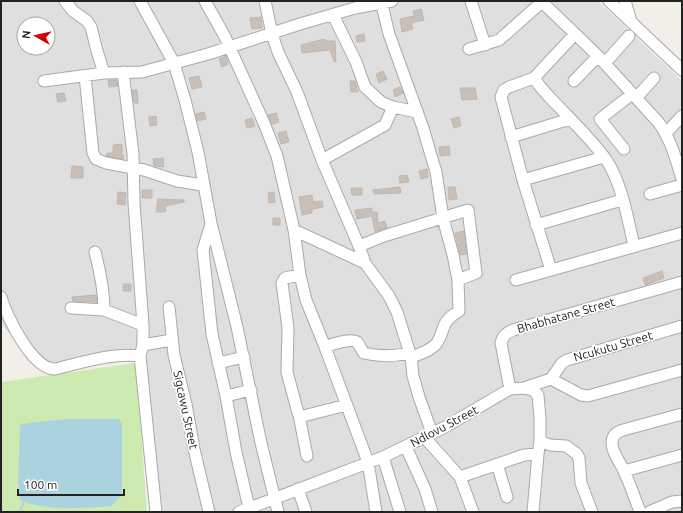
<svg xmlns="http://www.w3.org/2000/svg" width="683" height="513" font-family="Ubuntu,sans-serif">
<style>
.residential{fill:#e0dfdf;fill-rule:evenodd}
.grass{fill:#cdebb0}
.water{fill:#aad3df}
.lines{fill:none;stroke-linecap:round;stroke-linejoin:round}
.stream{stroke:#aad3df;stroke-width:2}
.building{fill:#c7bfb8;stroke:#c4b6ab}
.minor-casing{stroke:#a9a9a9;stroke-width:13}
.minor{stroke:#fff;stroke-width:11}
.labels{text-anchor:middle;dominant-baseline:central;stroke-width:3.5;stroke-linejoin:round;paint-order:stroke}
.street-label{font-size:12px;fill:#222;stroke:#fff}
</style>
<rect width="100%" height="100%" fill="#f2efe9"/>
<path class="residential" d="M1,1h597l84,80v431h-526l-15,-163 -97,22 -43,-47zM24,24h24v24h-24z"/>
<path class="grass" d="M136,363l11,149h-146v-130z"/>
<path class="water" d="M67,419h52l3,5v70l-11,12c-30,2 -64,6 -91,-6l-2,-17 2,-59z"/>
<g class="lines">
<path class="stream" d="M20,512l4,-10"/>
</g>
<path class="building" d="M421,9l3,11 -13,3 2,6 -11,3 -2,-13 14,-3 -1,-5z
M261,17l1,11 -10,1 -2,-11z
M364,34l1,7 -8,1 -1,-6z
M325,39v2h10l1,21h-2l-4,-12 -28,3 -1,-8z
M226,56l2,8 -6,3 -3,-8z
M383,71l4,8 -8,4 -3,-9z
M199,76l3,11 -10,2 -3,-11z
M108,80h9l1,6 -9,1z
M350,81h5l3,11h-7z
M400,87l3,6 -8,4 -2,-7z
M460,88h15l2,11 -15,1z
M132,90h5l1,13h-4z
M64,93l2,8 -8,1 -2,-8z
M204,112l2,7 -9,2 -1,-7z
M276,113l3,9 -7,2 -4,-9z
M156,116l1,9 -7,1 -1,-9z
M459,117l2,9 -7,2 -3,-9z
M252,118l3,8 -8,2 -2,-8z
M286,131l3,11 -8,2 -3,-11z
M122,144v11l2,1 -1,3 -17,-3 1,-3h6v-8z
M449,146l1,9 -10,1 -1,-9z
M163,158l1,9 -10,-1 -1,-7z
M72,166l11,1v11h-12z
M427,169l1,8 -7,2 -2,-8z
M407,175l2,7 -9,1 -1,-7z
M400,187l1,6 -27,1 -1,-4z
M448,187h7l2,12 -8,1z
M351,188h11v7h-10z
M142,190h10v8h-10z
M118,192l8,1 -1,12 -8,-1z
M274,192l1,10 -6,1 -1,-10z
M312,195l1,7 9,-1 1,6 -11,2v4l-10,2 -3,-18z
M158,199l26,1v2l-19,4 1,5 -2,1h-8z
M372,208v4h5l1,11 7,-2 2,7 -12,4 -3,-16 -15,3 -2,-9z
M273,218h7v7h-7z
M464,231l3,23 -7,1 -5,-22z
M662,271l2,7 -19,7 -2,-7z
M123,284h8v7h-8z
M96,295l1,7 -24,-1 -1,-4z"/>
<g class="lines">
<defs>
<path id="minor" d="M65,1l8,10 14,10 4,6 6,24 7,22
M140,1l34,62 11,37 13,52 13,71 26,104 24,116 17,69
M205,1l19,34 40,88 13,33 17,74 6,45 6,25 19,47 43,115 8,50
M265,1l7,33 6,18 19,40 25,68 37,86 6,17
M381,1l8,33 34,94 13,44 7,46 10,37 5,25 1,31c-5,3 -11,7 -14,13 -3,6 -4,14 -9,20 -6,7 -16,10 -25,13
M471,1l14,44
M541,1l57,55 61,67c12,17 17,36 23,56
M609,1l73,69
M625,1l6,20
M333,15l23,47 9,25 16,15 12,5
M469,49l30,-9 43,-38
M605,63l24,-27
M123,72l10,82 1,49 9,122v20l-3,11 16,156
M85,76l8,77 3,6 10,4 38,7 33,11 26,4
M534,78c7,11 15,19 24,28 17,18 35,35 49,55 15,23 21,59 27,85
M44,81l60,-8 38,-1 66,-18 92,-30 55,-16 37,-7
M574,81l24,-25
M636,98l18,-20
M666,133l16,-17
M511,137l59,-18
M624,149l-24,-30 32,-25
M322,160l63,-35 8,-18 24,5
M523,180l81,-23
M650,194l32,-9
M211,224l-8,26 9,84 14,62 10,56 13,56
M536,225l86,-25
M294,230l71,33 24,33 8,16 14,45 2,19 6,21 13,36
M359,246l25,-10 84,-26 8,63 -18,7
M95,252c5,19 9,37 9,58
M551,270l-28,-90 -22,-83 3,-7 5,-3 25,-9 41,-44
M300,275l-15,3 -3,5 6,45 -1,44 11,41 1,2 4,1 44,-11
M516,280l166,-47
M1,297c5,19 32,73 54,72 25,-6 60,-17 85,-13
M169,307l5,48 12,49 8,45 15,63
M71,308l33,2 39,15
M143,345l29,-5
M325,347c7,-3 26,-9 32,-5 3,3 4,8 7,11 15,4 31,3 46,0
M218,363l26,-6
M551,379l30,16 7,1 94,-26
M524,388l27,-9 11,-16 5,-3 115,-34
M510,389l-9,-46c2,-8 6,-10 12,-13l169,-48
M226,396l25,-6
M299,415l8,41
M425,438l35,39 13,35
M540,441l10,4 16,1 11,8 2,4 2,25 11,29
M406,447l19,42 7,23
M383,457l17,55
M497,464l10,33
M624,471l58,-16
M460,477l64,-22 14,-1
M298,489l8,23
M239,512l144,-55 62,-30 65,-38 14,-1 9,2 5,5 2,23v23l-2,13 -5,58
M640,512c-5,-14 -10,-28 -16,-41 -4,-9 -12,-18 -12,-28 0,-8 5,-11 11,-13l59,-16
M649,512l23,-10 10,-1"/>
</defs>
<use href="#minor" class="minor-casing"/>
<use href="#minor" class="minor"/>
</g>
<g class="labels">
<g class="street-label">
<text transform="translate(566 315) rotate(-16)">Bhabhatane Street</text>
<text transform="translate(613 346) rotate(-16)">Ncukutu Street</text>
<text transform="translate(186 410) rotate(78)">Sigcawu Street</text>
<text transform="translate(444 426) rotate(-28)">Ndlovu Street</text>
</g>
</g>
<rect width="683" height="513" fill="none" stroke="#222222" stroke-width="4"/>
<g transform="translate(36 36) rotate(278)"><circle r="19" fill="#ffffff" stroke="#a7a7a7"/>
<path d="M0-3L7 15L0 10L-7 15Z" fill="#d40000"/>
<text y="-6" font-size="11" font-weight="bold" text-anchor="middle" fill="#222222">N</text>
</g>
<path d="M18 489v6h106v-6" fill="none" stroke="#222222" stroke-width="2"/>
<text x="24" y="489" font-size="12" fill="#222222" stroke="#ffffff" stroke-width="3" paint-order="stroke">100 m</text>
</svg>
